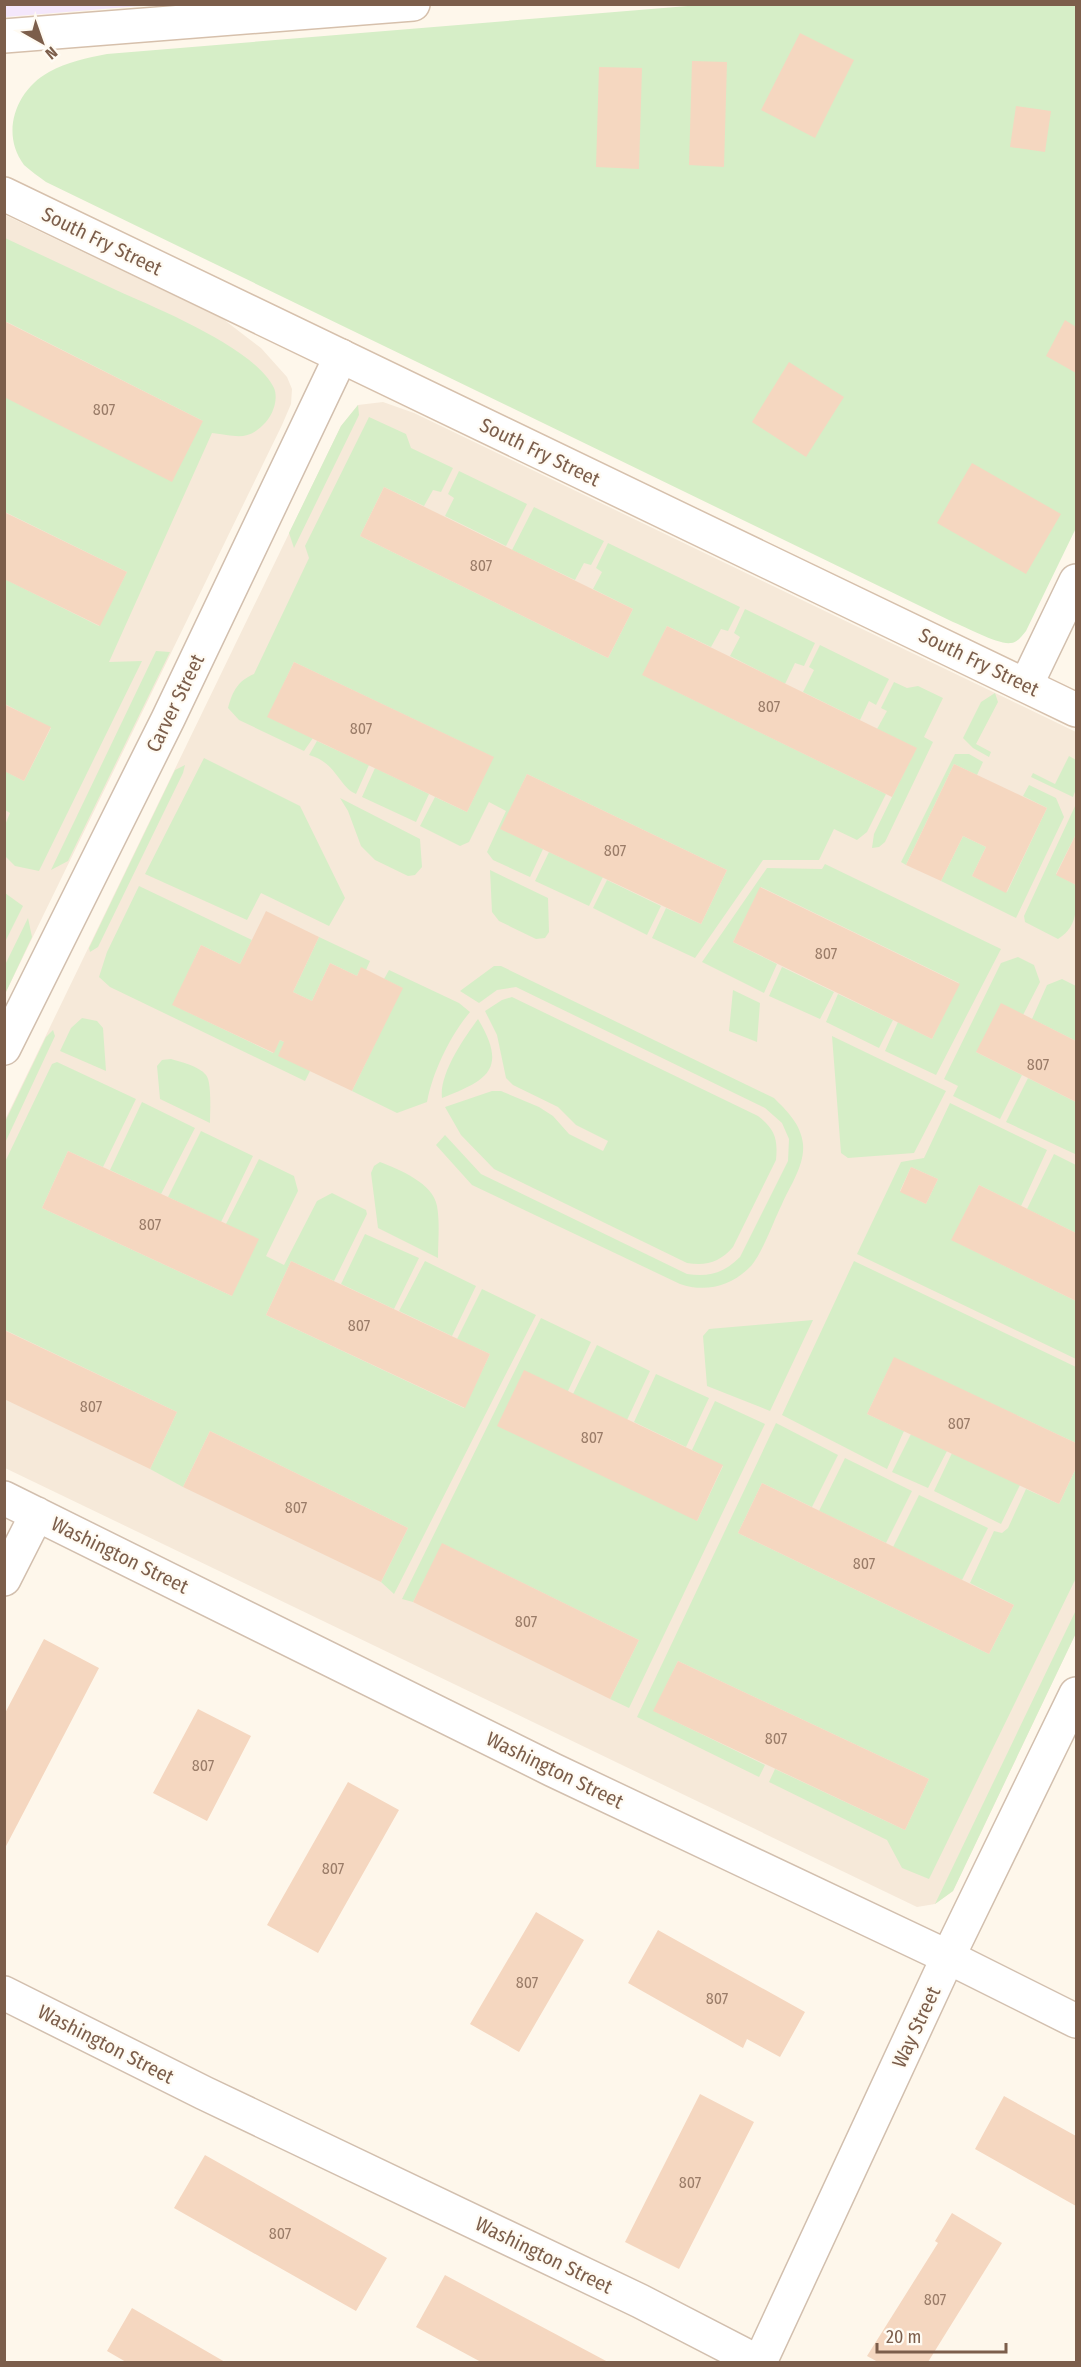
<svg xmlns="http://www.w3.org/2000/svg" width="1081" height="2367" font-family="'Fira Sans Condensed',sans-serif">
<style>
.residential{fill:#f6e9d9}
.education{fill:#f4e7fb}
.green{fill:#d6eec7;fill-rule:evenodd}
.building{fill:#f5d7c0}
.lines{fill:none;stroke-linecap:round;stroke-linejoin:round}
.street-casing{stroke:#d2bfae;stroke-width:36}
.secondary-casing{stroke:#d6c0ac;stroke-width:36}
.street{stroke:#fff;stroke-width:33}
.secondary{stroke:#fff;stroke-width:33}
.labels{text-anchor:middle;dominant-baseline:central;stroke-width:4.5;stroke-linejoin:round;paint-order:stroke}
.number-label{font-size:16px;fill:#9a7c68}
.street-label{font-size:20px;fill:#7c5e4b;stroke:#fffbf3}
</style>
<rect width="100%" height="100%" fill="#fef7eb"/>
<path class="residential" d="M5,215l218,104 38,29 26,29 5,12 -1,15 -9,21 -277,569z
M383,402l31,11 662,319v901l-123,258 -18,13 -18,3 -912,-439 -1,-346 337,-696 17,-21z"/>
<path class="education" d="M5,4h147v1l-147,12z"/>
<path class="green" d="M700,5h376v523l-50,103c-4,5 -8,11 -15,12 -13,2 -45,-16 -58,-21l-907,-440c-7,-5 -15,-11 -22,-17 -24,-32 -8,-75 25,-93 18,-10 38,-14 58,-18z
M5,238c37,17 74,35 111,52 40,18 139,58 158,98 5,12 -2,29 -11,37 -17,17 -29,10 -51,8l-103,229 33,-1 -103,210 -24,-5 -10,-10v-31l5,-12 -5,-3v-39l19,10 27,-53 -46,-24v-125l94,47 28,-54 -122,-60v-115l198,24 -196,-99 -2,3z
M358,405l1,10 -65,133 -5,-15 52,-107z
M369,417l37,17 5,14 42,20 -12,24 -8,-2 -9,16 -40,-19 -24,49 248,122 25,-49 -40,-20 9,-17 -6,-4 12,-25 132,64 -12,24 -7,-2 -10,18 -44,-21 -24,49 243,119 -19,38 -10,8 -23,-11 -15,31h-56l-68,98 -43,-20 14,-30 35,16 26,-54 -200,-96 -26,55 42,20 -13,28 -37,-17 -6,-8 19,-41 -17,-9 -20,40 -9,4 -40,-20 15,-29 32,15 26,-55 -199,-95 -26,55 45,21 -9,13 -65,-31 -11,-12c5,-18 10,-27 26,-34l55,-116 -4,-12z
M459,471l68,33 -21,42 -61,-30 9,-18 -6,-4z
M534,507l70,34 -13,24 -7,-2 -9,17 -63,-30z
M745,609l70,34 -11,23 -9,-3 -10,21 -55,-28 10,-19 -6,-4z
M820,645l69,34 -13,26 -7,-4 -9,19 -57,-28 11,-22 -5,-3z
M156,651l14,1 -102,209 -17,9z
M894,682l13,6 11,-2 25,12 -19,39 9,5 -48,100 -6,5 -7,1 2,-14 42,-86 -39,-19 10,-18 -6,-3z
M995,693l3,9 -22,42 15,8 -2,5 -16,-9 -10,-10 18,-36z
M317,741l52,24 -13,29c-17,-7 -20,-32 -47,-39z
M955,754h14l14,8 -6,13 -23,-11 -48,101 -5,-3z
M1069,756l7,4v29l-3,8 -42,-20 2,-4 22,11z
M204,758l96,48 45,92 -16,28 -68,-33 -14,27 -102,-46z
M185,765l-2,8 -85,174 -8,5 -1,-4 86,-178z
M375,768l54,26 -13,28 -54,-25z
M1029,785l27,13 8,19 -48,101 -75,-37 22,-45 23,11 -14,29 35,16 40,-84 -24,-12z
M340,798l80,41 2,28 -7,8 -7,1 -33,-16 -14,-14 -13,-35z
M1076,804v30l-20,40 20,11c0,22 3,41 -18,54l-33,-17 -1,-6z
M549,852l54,25 -14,29 -54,-25z
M825,864l176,85 -65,126 -51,-24 13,-29 34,17 27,-56 -198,-96 -28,55 44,22 -13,29 -62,-31 65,-94 55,1z
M490,870l58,28 1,34 -4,6 -9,1 -37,-18 -7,-9z
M607,880l54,26 -14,29 -54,-27z
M139,886l113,54 -12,24 -39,-19 -28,60 100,48 7,-13 4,2 26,29 -5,10 -195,-94 -11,-10 8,-25z
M5,893l18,13 -18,36z
M28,918l4,19 -27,57v-29z
M319,937l51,24 -4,9 -5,-2 -4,8 -27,-13 -18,38 -19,-9z
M1018,957l16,8 6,17 -17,33 -47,37 46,23 -22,44 -47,-23 5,-10 -14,-7 57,-116z
M494,966h7l273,132c13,13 27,26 29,46 2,21 -13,42 -21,60 -8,16 -20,50 -31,62 -19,20 -45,27 -71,18l-208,-99 -36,-40 9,-10 36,39 206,100c23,3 37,-1 53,-17l48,-96 1,-22 -7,-16 -17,-15 -249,-121 -19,3 -18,13 -19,-12z
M782,967l52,25 -14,27 -51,-23z
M389,970l70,33 11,9c-20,24 -37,59 -43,90l-30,11 -45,-22 50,-103 -18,-9z
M1062,979l14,7v55l-44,-22 15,-34z
M733,990l27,13 -3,39 -28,-11z
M838,994l55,26 -14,28 -53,-26z
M512,997l246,119c17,13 20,23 18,44l-43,87c-13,15 -26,19 -46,16l-193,-94 -33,-34 -16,-28 47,-16h9l38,16 14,9 16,18 34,17 5,-10 -32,-16 -18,-18 -45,-22 -7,-7 -9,-43 -12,-24 17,-11z
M82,1018l15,3 6,7 3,43 -46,-20 11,-23z
M478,1019c30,50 10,61 -36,79 -3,-24 22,-60 36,-79z
M53,1030l2,6 -50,107v-21l41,-85z
M832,1036l114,55 -32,62 -66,5 -7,-5z
M171,1059c10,3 28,7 35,16 6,7 4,38 4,48l-50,-24 -3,-33 5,-6z
M57,1062l79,37 -33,68 -35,-16 -26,57 190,88 -6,-72 33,-65 35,17 4,15 -32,65 18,9 33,-64 15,-8 34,17 1,4 -33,67 -43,-20 -25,54 198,93 26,-54 -33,-15 25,-50 54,26 -142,279 -13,-12 27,-54 -198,-97 -27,56 -33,-18 27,-57 -172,-82 -1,-166 48,-100z
M1028,1078l48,24v49l-1,3 -69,-32z
M142,1102l53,26 -34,66 -51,-24z
M950,1103l97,47 -26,56 -42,-21 -27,55 124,61v58l-219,-105 44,-92 23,-4zM911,1167l27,12 -12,25 -26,-13z
M201,1131l52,25 -32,66 -53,-25z
M1054,1154l22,11v68l-49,-24z
M380,1162c20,8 53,21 57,44 3,17 1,36 1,52l-60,-30 -7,-55 3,-7z
M365,1234l54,24 -25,51 -53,-25z
M425,1261l51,25 -24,50 -53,-25z
M854,1261l222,106v76l-182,-85 -27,56 37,17 -17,38 -105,-54z
M541,1318l50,24 -23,49 129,130 26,-55 -31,-16 23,-49 50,23 -136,284 -19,-9 29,-59 -196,-96 -30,58 -11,-3z
M813,1320l-43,91 -63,-25 -4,-50 6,-7z
M597,1345l53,26 -23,49 -54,-26z
M656,1374l53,24 -23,49 -52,-25z
M776,1423l62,32 -26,52 -50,-24 -24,50 251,121 25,-49 -44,-22 24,-52 8,2 6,-5 18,-39 33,15 17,-36v110l-147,301 -27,-11 -15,-28 -118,-58 6,-13 130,61 24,-51 -251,-118 -24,50 111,54 -6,12 -122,-60z
M911,1434l36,17 -19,37 -36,-16z
M952,1453l68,32 -19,39 -67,-33z
M845,1458l67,33 -26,52 -67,-32z
M919,1495l69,33 -26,52 -69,-33z
M1076,1610v23l-123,258 -18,13z"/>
<path class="building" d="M800,33l54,27 -39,78 -54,-28z
M692,61l35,1 -3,105 -35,-2z
M599,67l43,1 -3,101 -43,-2z
M1016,106l35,5 -6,41 -35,-5z
M1065,320l11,7v46l-30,-17z
M6,322l197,99 -31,61 -168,-85v-72z
M789,362l55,35 -38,60 -54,-35z
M972,463l89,51 -35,60 -89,-51z
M384,487l249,122 -25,49 -248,-122z
M4,512l123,60 -27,54 -96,-47z
M667,626l250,122 -25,49 -250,-122z
M294,662l200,95 -27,55 -200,-95z
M4,704l47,23 -27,54 -20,-10z
M954,764l93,44 -41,85 -34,-17 14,-29 -23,-11 -22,45 -35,-16z
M527,774l200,96 -26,54 -201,-95z
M1076,834v51l-20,-10z
M760,887l200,97 -28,55 -199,-97z
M266,911l53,26 -26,55 19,9 18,-38 27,13 4,-9 42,21 -51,103 -74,-35 6,-14 -4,-2 -6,13 -102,-48 29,-60 39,19z
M1001,1003l75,38v61l-100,-50z
M68,1151l191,88 -27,57 -190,-88z
M911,1167l27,12 -12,25 -26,-12z
M979,1185l97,48v68l-125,-61z
M291,1261l199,93 -25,54 -199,-93z
M4,1330l173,82 -27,57 -146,-70z
M894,1357l182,86v25l-17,36 -192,-90z
M524,1370l199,95 -26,56 -200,-95z
M210,1431l198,97 -27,54 -198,-95z
M762,1483l252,122 -25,49 -251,-121z
M442,1543l197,97 -29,59 -197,-97z
M44,1639l55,29 -95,182v-135z
M678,1661l251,118 -24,51 -252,-119z
M198,1709l53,27 -44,85 -54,-28z
M348,1782l51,28 -81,143 -51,-28z
M536,1912l48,28 -65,112 -49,-28z
M658,1930l147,82 -25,45 -33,-18 -4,9 -115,-65z
M700,2094l54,28 -75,147 -54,-27z
M1004,2096l72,40v70l-101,-57z
M205,2155l182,103 -31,53 -182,-103z
M952,2213l50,30 -74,119h-50l-11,-6 71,-113 -3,-2z
M445,2275l163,87h-127l-65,-35z
M132,2308l93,54h-99l-19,-11z"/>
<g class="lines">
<defs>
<path id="street" d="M1026,685l50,-104
M4,1048l164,-329 173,-363
M4,1498l549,272 395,187 128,64
M4,1579l33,-65
M4,1993l200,100 436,208 118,61
M760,2362l188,-405 128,-263"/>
<path id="secondary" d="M4,36l409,-32
M4,194l1072,516"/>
</defs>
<use href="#street" class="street-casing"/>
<use href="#secondary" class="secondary-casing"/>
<use href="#street" class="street"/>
<use href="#secondary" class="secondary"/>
</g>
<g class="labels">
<g class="number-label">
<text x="104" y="409">807</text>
<text x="481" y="565">807</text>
<text x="769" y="706">807</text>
<text x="361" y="728">807</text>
<text x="615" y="850">807</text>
<text x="826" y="953">807</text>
<text x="1038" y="1064">807</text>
<text x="150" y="1224">807</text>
<text x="359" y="1325">807</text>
<text x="91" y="1406">807</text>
<text x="959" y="1423">807</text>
<text x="592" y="1437">807</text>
<text x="296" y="1507">807</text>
<text x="864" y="1563">807</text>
<text x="526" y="1621">807</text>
<text x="776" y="1738">807</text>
<text x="203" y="1765">807</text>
<text x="333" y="1868">807</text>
<text x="527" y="1982">807</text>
<text x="717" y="1998">807</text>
<text x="690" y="2182">807</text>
<text x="280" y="2233">807</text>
<text x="935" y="2299">807</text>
</g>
<g class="street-label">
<text transform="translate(102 241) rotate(26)">South Fry Street</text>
<text transform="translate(540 452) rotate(26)">South Fry Street</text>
<text transform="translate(979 662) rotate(26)">South Fry Street</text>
<text transform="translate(175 703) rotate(-64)">Carver Street</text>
<text transform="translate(120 1555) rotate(26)">Washington Street</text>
<text transform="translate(555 1770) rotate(26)">Washington Street</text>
<text transform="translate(916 2027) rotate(-65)">Way Street</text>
<text transform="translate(106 2044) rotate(27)">Washington Street</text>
<text transform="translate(544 2255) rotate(26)">Washington Street</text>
</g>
</g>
<rect width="1081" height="2367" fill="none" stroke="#7c5e4b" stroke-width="12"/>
<g transform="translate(42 42) rotate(140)" stroke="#fffbf3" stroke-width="4.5" paint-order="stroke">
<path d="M0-4.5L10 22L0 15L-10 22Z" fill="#7c5e4b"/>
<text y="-9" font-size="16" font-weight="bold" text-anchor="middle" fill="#7c5e4b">N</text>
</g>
<path d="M877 2343v9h129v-9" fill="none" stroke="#7c5e4b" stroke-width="3"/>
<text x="886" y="2343" font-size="18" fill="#7c5e4b" stroke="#fffbf3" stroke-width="4.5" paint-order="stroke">20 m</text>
</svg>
